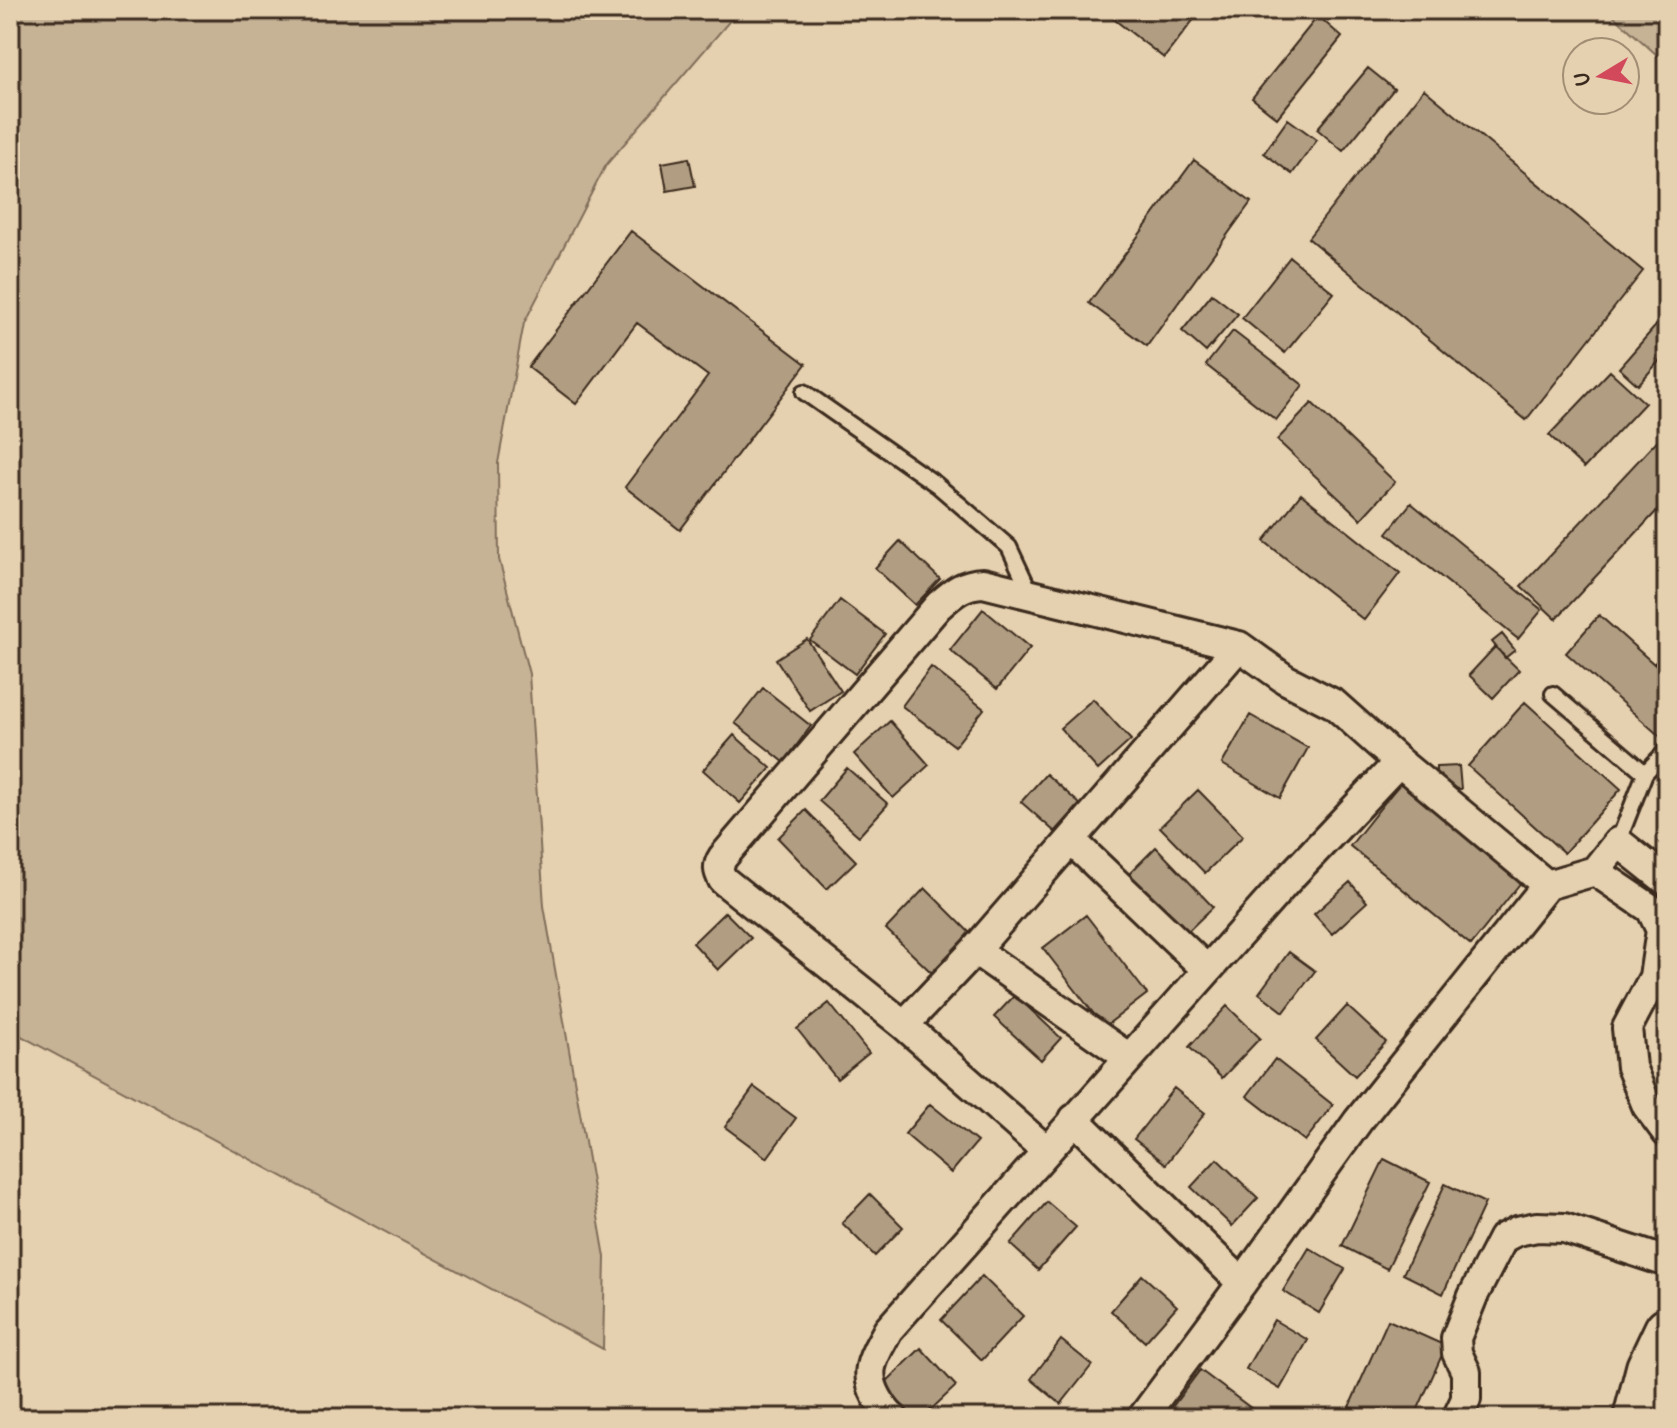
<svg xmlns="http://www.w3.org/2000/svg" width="1677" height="1428" font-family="'Patrick Hand',sans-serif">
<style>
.green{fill:#c6b295;stroke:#806e5a;stroke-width:2}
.building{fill:#b19d82;stroke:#3b2a1e;stroke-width:2}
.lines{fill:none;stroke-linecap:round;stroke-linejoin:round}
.lane-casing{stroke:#3b2a1e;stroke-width:20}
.street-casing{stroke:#3b2a1e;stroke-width:34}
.highway-casing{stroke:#3b2a1e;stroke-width:50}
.lane{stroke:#e5d0af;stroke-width:14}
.street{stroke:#e5d0af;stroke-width:28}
.highway{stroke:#e5d0af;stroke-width:44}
</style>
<rect width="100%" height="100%" fill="#e5d0af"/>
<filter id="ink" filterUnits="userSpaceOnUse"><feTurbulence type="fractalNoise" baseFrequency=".0125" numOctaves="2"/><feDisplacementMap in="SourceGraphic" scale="16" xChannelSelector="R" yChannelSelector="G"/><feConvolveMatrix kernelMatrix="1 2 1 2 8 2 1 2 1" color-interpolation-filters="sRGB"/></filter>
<g filter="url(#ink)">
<path class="green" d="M10,10h729l-133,155 -82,158 -26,140 1,96 30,115 15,232 61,351 -2,92 -593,-319z
M1607,10h60v54z"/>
<path class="building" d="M1102,10h99l-37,48z
M1318,16l24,21 -65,81 -25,-20z
M1368,68l26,21 -51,62 -26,-22z
M1424,89l219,182 -117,149 -218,-182z
M1288,119l29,21 -25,34 -28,-21z
M689,158l6,28 -28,5 -5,-28z
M1194,160l57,42 -104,144 -58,-43z
M631,231l175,133 -126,166 -55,-43 83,-111 -71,-53 -61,81 -48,-37z
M1290,257l44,36 -49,60 -43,-35z
M1212,294l26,20 -32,38 -24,-21z
M1667,313v39l-29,33 -19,-17z
M1233,331l70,54 -27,35 -70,-55z
M1610,371l35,32 -61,65 -35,-33z
M1312,403l83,79 -34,37 -84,-79z
M1667,430v70l-111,119 -35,-33z
M1301,494l99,79 -36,47 -100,-79z
M1411,503l131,107 -24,29 -131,-106z
M900,541l40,38 -25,26 -40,-37z
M840,600l45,34 -30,40 -45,-34z
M983,609l47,39 -33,41 -47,-39z
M1599,615l55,49 13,-15v90l-2,2 -99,-88z
M1502,634l13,16 -10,8 -13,-16z
M807,639l34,52 -31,20 -34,-52z
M1495,647l24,23 -26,28 -24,-23z
M931,667l53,42 -29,37 -53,-40z
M763,688l48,38 -27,36 -49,-39z
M1093,699l38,41 -33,30 -38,-42z
M1525,702l96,87 -57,64 -96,-87z
M1250,715l58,33 -28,50 -58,-34z
M890,721l39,44 -36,33 -39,-44z
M734,735l37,33 -31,35 -37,-33z
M1459,766l2,23 -25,-1v-21z
M847,768l41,36 -29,32 -40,-35z
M1046,774l34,30 -25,28 -34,-30z
M1405,777l121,99 -55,69 -121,-99z
M1198,790l45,46 -38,37 -45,-46z
M806,810l50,51 -29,28 -49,-51z
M1156,847l57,60 -31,30 -57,-59z
M1350,882l17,20 -35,32 -18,-20z
M925,888l45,45 -38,40 -46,-44z
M725,912l26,26 -33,32 -25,-27z
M1086,915l61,79 -43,33 -61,-79z
M1289,952l26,19 -31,41 -25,-19z
M1015,995l46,43 -20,22 -47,-43z
M829,1003l40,50 -32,26 -40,-50z
M1227,1006l33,32 -38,40 -33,-31z
M1347,1006l39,36 -31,34 -39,-36z
M1275,1059l58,46 -28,36 -58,-45z
M754,1087l42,31 -29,40 -42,-31z
M1174,1088l31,25 -39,51 -32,-25z
M930,1104l47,38 -26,31 -46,-39z
M1217,1159l41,39 -26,28 -41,-39z
M1384,1159l46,23 -43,87 -45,-23z
M1445,1184l40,19 -42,91 -40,-20z
M870,1194l33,33 -28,29 -33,-33z
M1047,1202l29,25 -38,43 -28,-26z
M1309,1248l36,21 -26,44 -36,-22z
M1142,1275l35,31 -32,36 -34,-31z
M982,1276l41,40 -41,44 -41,-40z
M1274,1320l34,20 -28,49 -34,-20z
M1388,1320l58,26 -32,72h-40l-25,-11z
M1061,1340l31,25 -31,39 -30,-25z
M921,1348l35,38 -34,32h-12l-29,-31z
M1200,1370l56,42 -5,6h-87z"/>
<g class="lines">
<defs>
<path id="lane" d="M804,392l133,93 72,62 22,47
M1553,694l92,79
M1618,842l27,-69 22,-23"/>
<path id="street" d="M1071,840l136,130
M1595,871l56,38 10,21 -7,47 -27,51 4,39 16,39 20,27
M975,950l154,108
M904,1025l71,-75 264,-304
M1074,1119l168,164
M1047,1151l-143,-126 -181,-145c-5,-9 -6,-14 0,-23l215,-251c15,-13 24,-22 45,-23l256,63 46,33 49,25 65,58 148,123 48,-14 23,-29 49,39
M893,1418c-8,-6 -11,-12 -16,-21 -15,-27 -2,-42 11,-67l405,-456 106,-112
M1142,1418l100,-135 116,-162 189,-236
M1457,1418l9,-19v-27l-9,-19 -1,-15 17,-42 30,-58 14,-7 20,-4 27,1 103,34"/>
<path id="highway" d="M1636,1418l13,-50 18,-38"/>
</defs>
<use href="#lane" class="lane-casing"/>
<use href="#street" class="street-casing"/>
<use href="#highway" class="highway-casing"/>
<use href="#lane" class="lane"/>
<use href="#street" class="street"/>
<use href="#highway" class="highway"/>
</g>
</g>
<rect width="1677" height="1428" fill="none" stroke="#e5d0af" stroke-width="40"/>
<rect x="20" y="20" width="1637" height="1388" fill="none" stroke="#3b2a1e" stroke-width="3" filter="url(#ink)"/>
<g transform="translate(1601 76) rotate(260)"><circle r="38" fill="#e5d0af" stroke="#a18e75" stroke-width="2"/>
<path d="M0-6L14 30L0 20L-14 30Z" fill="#d1495b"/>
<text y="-12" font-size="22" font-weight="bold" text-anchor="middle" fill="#3b2a1e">U</text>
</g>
</svg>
